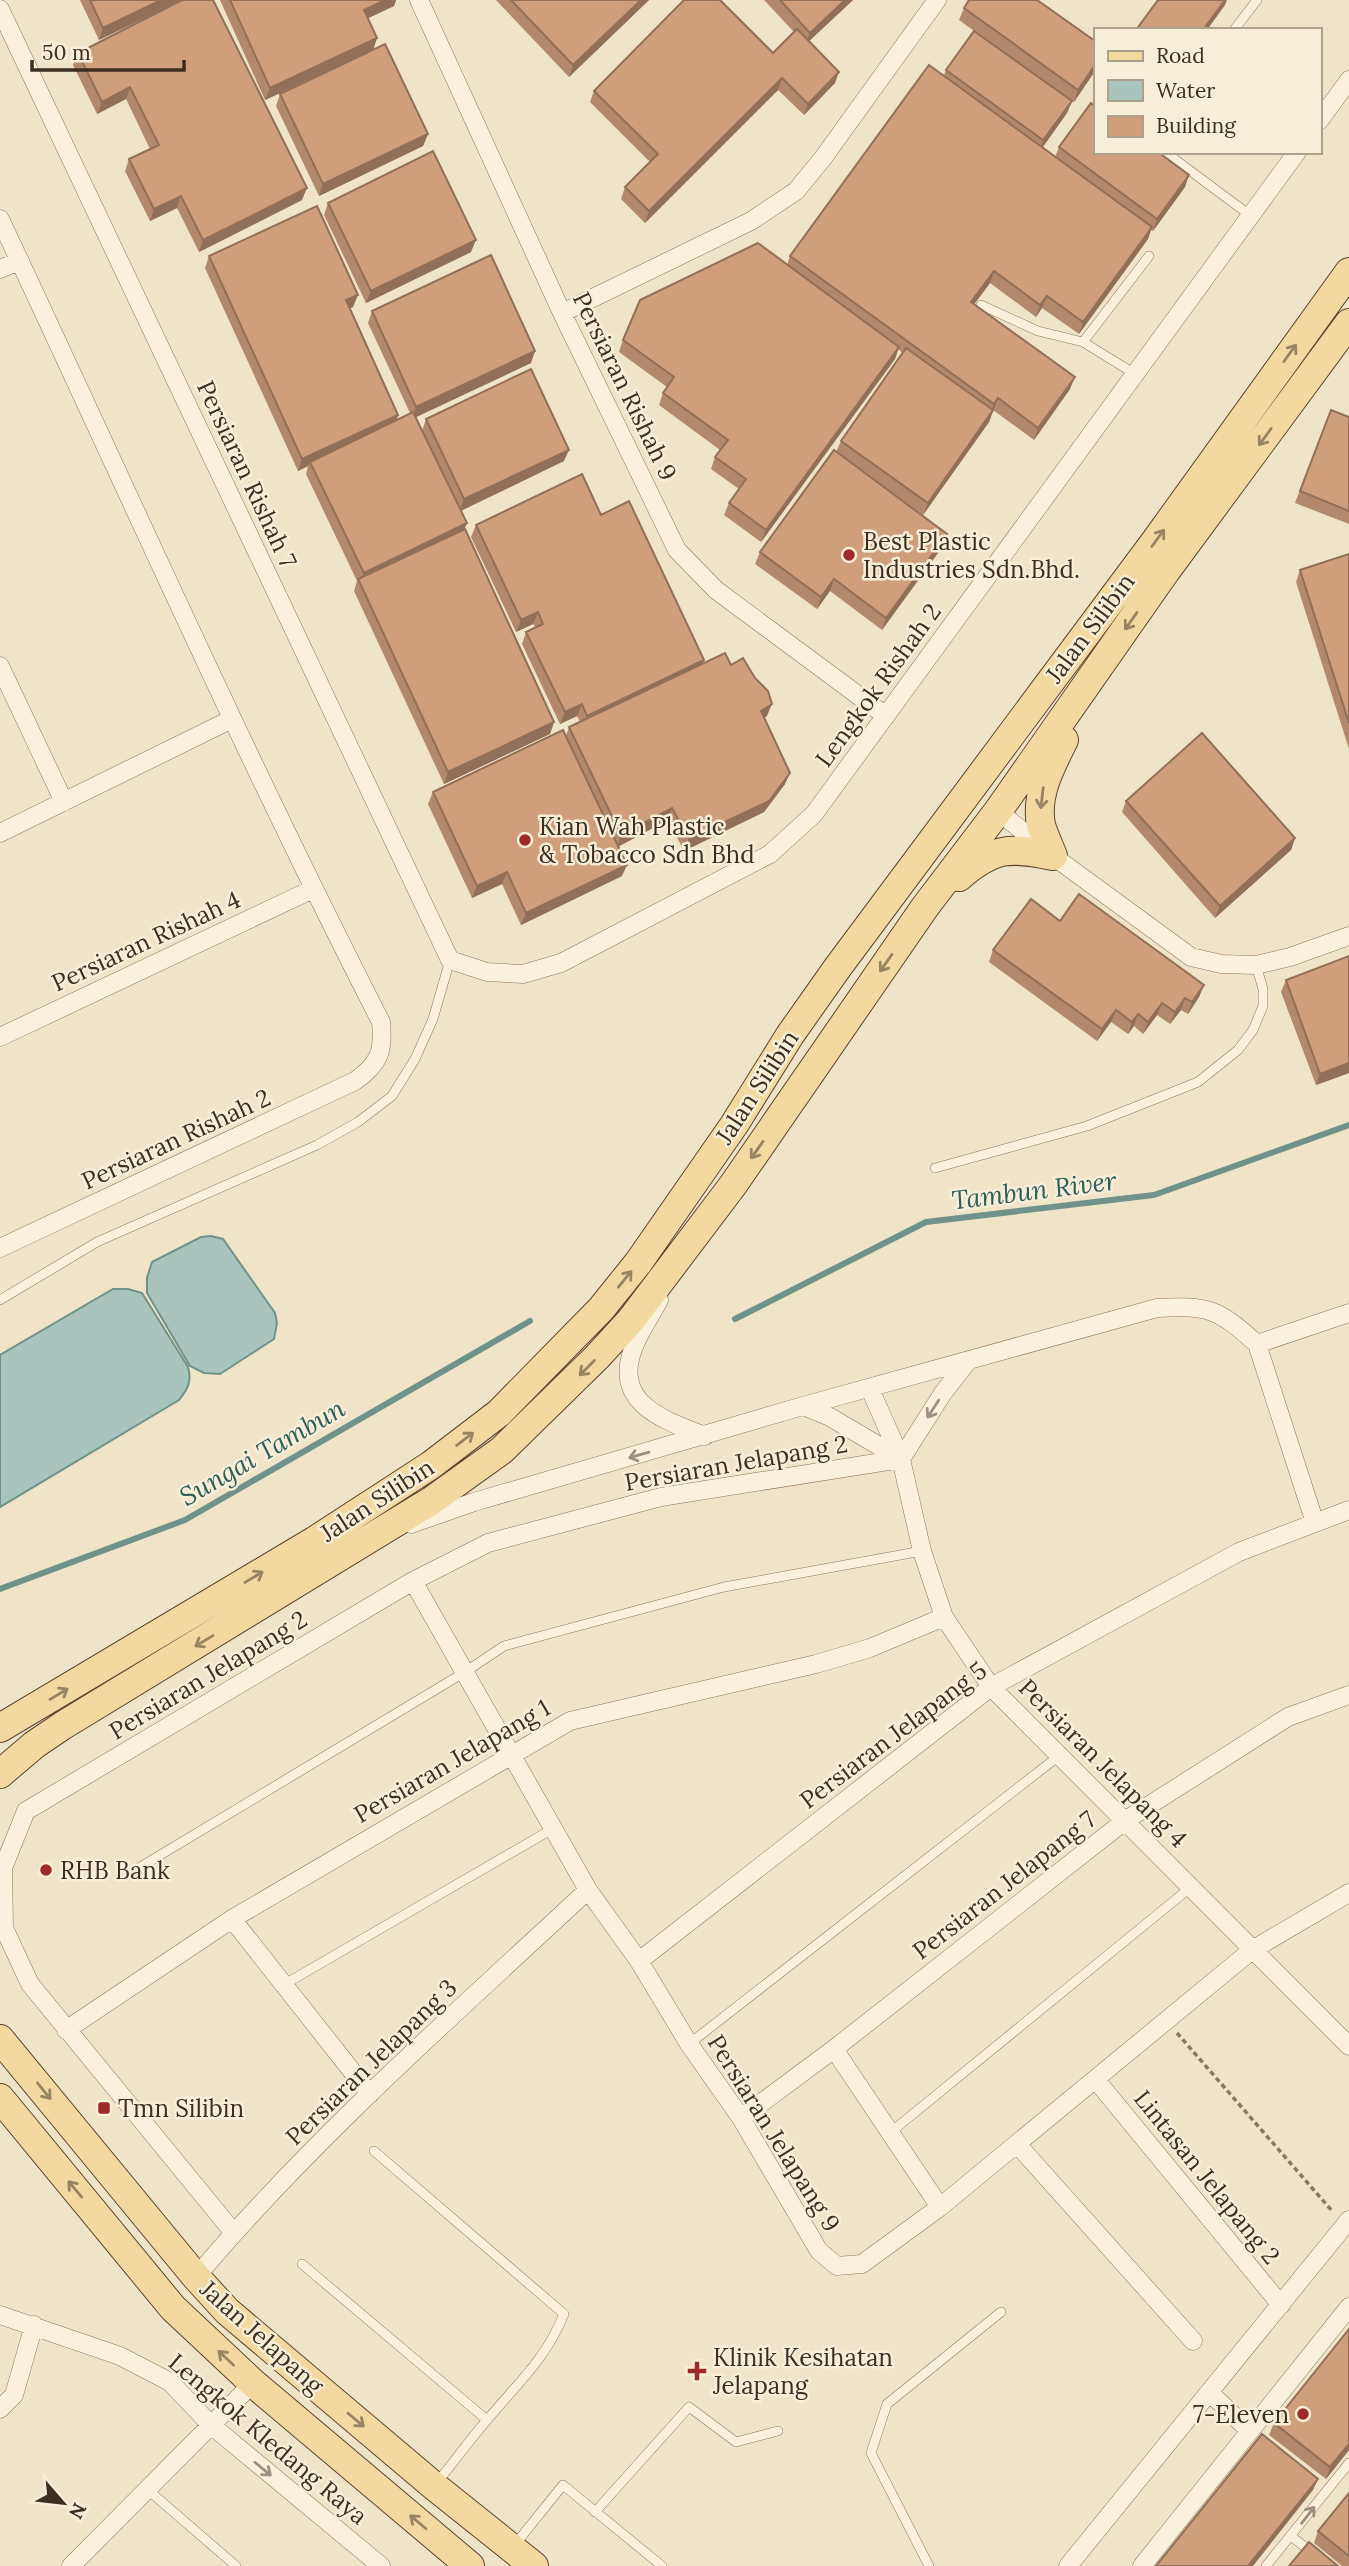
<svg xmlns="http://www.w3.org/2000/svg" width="1349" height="2566" font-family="Lora,serif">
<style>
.water{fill:#a9c4bc;stroke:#6f938a;stroke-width:2}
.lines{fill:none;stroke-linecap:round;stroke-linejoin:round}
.stream{stroke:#6f938a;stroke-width:6}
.lane-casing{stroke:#8d765c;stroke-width:10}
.street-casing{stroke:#8d765c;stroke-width:19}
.primary-casing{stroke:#5b4430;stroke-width:30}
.path{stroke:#8d765c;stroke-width:3.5;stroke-dasharray:5 3.5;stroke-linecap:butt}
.lane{stroke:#faf1dc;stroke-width:9}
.street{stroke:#faf1dc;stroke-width:18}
.primary{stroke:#f3d9a0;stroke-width:28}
.wall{fill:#b2896c}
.shaded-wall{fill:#916f58}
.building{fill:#cf9f7d;stroke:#916f58;stroke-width:2}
.oneway{stroke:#988460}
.oneway2{stroke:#9c907e}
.poi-dot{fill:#9e2a2b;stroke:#f7eed8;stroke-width:2.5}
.labels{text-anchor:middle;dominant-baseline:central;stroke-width:5;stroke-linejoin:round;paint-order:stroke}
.street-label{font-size:24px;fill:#3d2e20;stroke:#f7eed8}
.poi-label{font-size:24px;fill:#3d2e20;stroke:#f7eed8;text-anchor:start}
.water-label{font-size:26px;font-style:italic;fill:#2f5d5a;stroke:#f7eed8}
</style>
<rect width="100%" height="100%" fill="#f0e4c8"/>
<path class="water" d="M211,1236l12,3 52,74 2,10 -3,16 -54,35 -16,-1 -14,-7 -43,-73v-15l5,-16 49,-25z
M113,1289h15l14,4 46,74c4,14 0,22 -9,33l-179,107v-152z"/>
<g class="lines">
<path class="stream" d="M735,1319l191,-97 228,-27 195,-70
M0,1589l185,-69 345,-199"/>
<defs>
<path id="lane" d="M1234,30l23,-30
M1165,152l86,64
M981,305l57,26 45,11 52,32
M1083,342l66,-86
M935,1168l152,-42 111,-44 40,-32 15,-20 10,-24v-17l-7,-24
M0,1300l97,-58 220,-97 41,-23 34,-26 23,-37 18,-40 17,-59
M127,1875l338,-203 39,-26 220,-59 198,-36
M285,1984l269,-156
M689,2044l371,-289
M891,2132l300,-245
M374,2151l190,163c-18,45 -47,70 -77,106 -18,21 -34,43 -52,65
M302,2264l185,156
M147,2489l89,77
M595,2512l94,-105 47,35 42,-11
M1291,2536l38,30
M513,2547l50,-62 99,81
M929,2566l-58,-113 16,-49 114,-92
M1266,2566l83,-103"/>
<path id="street" d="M419,0l143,313 115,237 39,40 170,126
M0,9l450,951 37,12 36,2 38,-11 209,-109 44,-40 483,-662
M1319,121l30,-41
M0,219c126,268 246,540 381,803 3,30 -2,42 -26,59l-355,167
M0,269l20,-8
M562,313l189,-92 45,-30 27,-33 114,-158
M0,666l64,136
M998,811l55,45 138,101 30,7 35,1 34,-8 59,-21
M0,833l232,-114
M0,1037l313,-148
M659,1300c-8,16 -20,32 -26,49 -20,55 31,71 72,87
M1257,1344l58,179
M1257,1344l92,-31
M870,1389l31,70 21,92 22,66 47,70 358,359
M803,1406l27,11 71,42
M901,1459l42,-66 25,-32
M411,1524l63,-22 329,-96 354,-98c52,-3 61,1 100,36
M413,1581l175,309 51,71 50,83 52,74 78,133 18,15 25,-2 78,-57 312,-257 97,-57
M232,1919l138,175
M639,1961l352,-274 248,-135 110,-42
M66,2030l166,-111 338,-198 246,-57 54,-16 74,-31
M834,2049l106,158
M1096,2080l185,225
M741,2118l93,-69 292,-229 162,-103 61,-22
M1017,2144l176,197
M234,2233l-204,-249 -26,-56 -1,-60 23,-57 387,-230 75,-38 173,-46 240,-38
M196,2277c118,-140 258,-262 392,-387
M0,2315l120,41 50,26 41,43 170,141
M1209,2392l41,39
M0,2409l14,-14 20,-70
M71,2566l182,-183
M1068,2566l281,-346
M1142,2566l207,-259"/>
<path id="primary" d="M1053,856c-4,-10 -9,-21 -12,-31 -6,-30 10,-59 23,-85
M959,877c35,-30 50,-30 94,-21
M0,1728l314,-187 117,-76 68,-52 102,-104 37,-46 96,-138 56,-90 48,-68 318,-427 193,-268
M0,1774l34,-29 28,-19 369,-225 71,-51 95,-93 34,-37 102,-135 192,-278 73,-96 168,-240 183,-248
M0,2039l196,238 31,34 207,175 100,80
M0,2098l173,210 80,75 217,183"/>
</defs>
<use href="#lane" class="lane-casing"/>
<use href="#street" class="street-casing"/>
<use href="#primary" class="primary-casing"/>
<path class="path" d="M1177,2033l156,179"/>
<use href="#lane" class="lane"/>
<use href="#street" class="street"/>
<use href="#primary" class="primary"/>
</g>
<path class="wall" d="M80,0h102l-83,40z
M220,0h176l-2,6 -26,12 9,20 -4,12 55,84 -5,12 -104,50 -43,-90 4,-12 87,-41 -102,47z
M496,0h153l-80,77z
M764,0h89l-44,41 26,42 -31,32 -26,-25 -133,133 -24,-24 4,-12 25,-25 -60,-60 4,-11 179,-38 21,-21z
M964,8l131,33v30l-21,31 -98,-70 96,69 -5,12 -24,34 12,10 4,-10 126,40 -32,44 -2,-1 -3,9 -69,95 -37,-26 -6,9 -46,-34 -16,21 96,85 -36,51 -41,-30 -4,12 -66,93 -63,-45 87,64 -4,12 -61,84 -52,-39 -13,18 -62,-45 5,-12 76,-100 5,-11 62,-88 -5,-4 -3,10 -134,183 -37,-27 5,-12 10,-14 -28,-20 4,-12 5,-7 -61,-45 4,-12 4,-6 -48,-35 4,-12 164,-75 3,-9 154,-181 2,-5 28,-39 -15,-11z
M78,53l224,147 -103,52 -22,-44 -27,13 -25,-50 4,-12 21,-10 -24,-50 -29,15 -24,-49z
M328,203l143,49 -105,51 -42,-88z
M209,256l144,51 -3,1 48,107 -1,5 13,-7 -42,-90 4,-12 159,52 -115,54 6,14 4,-12 138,42 -103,50 6,12 -3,6 90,193 -4,12 -106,50 -90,-193 3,-10 -51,-107 2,-8 -10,5 -93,-203z
M1331,410l18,7v107l-54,-21z
M601,515l103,145 -1,3 28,2 36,51 -3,2 21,66 -21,28 -80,39 -16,-31 -50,27 4,29 -101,49 -19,-41 -30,14 -44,-94 5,-12 133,-56 3,-9 11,-5 -3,-6 -17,8 -38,-80 4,-12 9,-5 -2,-3 -17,8 -45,-95 5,-12z
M1349,554v195l-53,-167 4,-12z
M1126,801l169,37 -4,12 -76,68 -93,-106z
M1060,921l144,64 -5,12 -11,17 -7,-4 -11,14 -13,-9 -14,19 -9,-8 -6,8 -17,-12 -14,19 -108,-79 4,-12z
M1349,956v117l-33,12 -35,-93 5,-12z
M1274,2423l75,27 -23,29 -57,-44z
M1349,2493v73h-7l-28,-23 4,-12z"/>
<path class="shaded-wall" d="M161,0h21l-83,40 4,-12z
M385,0h11l-2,6 -34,16 4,-12z
M641,0h8l-80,77 4,-12z
M845,0h8l-47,44 4,-11z
M1225,0h2l-2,5 -18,25h-4z
M377,38l-4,12 -108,50 5,-12z
M1095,65v6l-21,31 4,-12z
M839,72l-4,11 -31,32 4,-11z
M782,78l-4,12 -133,133 4,-12z
M130,87l-4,12 -29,15 5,-12z
M1072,101l-5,12 -28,39 4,-12z
M428,134l-5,12 -104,50 4,-12z
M1189,175l-4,12 -32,44 4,-12z
M307,188l-5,12 -103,52 4,-12z
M181,196l-4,12 -27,13 4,-12z
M1152,227l-4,12 -69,95 4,-12z
M476,240l-5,12 -105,51 5,-12z
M994,271l-4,12 -23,31 4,-12z
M358,295l-5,12 -11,5 4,-12z
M1047,296l-5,12 -6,9 4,-12z
M899,347l-4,12 -134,183 5,-12z
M535,351l-4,12 -119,56 4,-12z
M1075,377l-5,12 -36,51 4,-12z
M998,398l-9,24 -66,93 5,-12 61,-87 5,-12z
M398,415l-4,12 -84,35 -2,4 -10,5 4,-12z
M569,450l-5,11 -104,50 4,-12z
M467,523l-5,12 -102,48 4,-10z
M947,534l-4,12 -61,84 4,-12z
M834,579l-4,12 -13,18 4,-12z
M538,612l-5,12 -17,8 5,-12z
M704,660l-4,12 -117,56 4,-12z
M582,704l-5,12 -17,8 5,-12z
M772,704l-5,12 -11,7 5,-12z
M554,722l-4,12 -106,50 4,-12z
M790,773l-5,11 -21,28 -80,39 5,-12z
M672,808l-4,12 -51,27 4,-12z
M1295,838l-4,12 -76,68 5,-12z
M627,865l-5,11 -101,49 5,-12z
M507,872l-5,12 -30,14 5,-12z
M1204,985l-5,12 -11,17 4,-12z
M1185,998l-4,12 -11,14 5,-12z
M1162,1003l-5,12 -14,19 5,-12z
M1116,1010l-5,12 -14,19 5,-12z
M1138,1014l-4,12 -6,8 4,-12z
M1349,1063v10l-33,12 4,-11z
M1349,2444v6l-23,29 4,-12z
M1318,2479l-5,11 -60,76h-5z"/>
<path class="building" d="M90,0h71l-58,28z
M182,0h31l94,188 -104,52 -22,-44 -27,13 -25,-50 30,-14 -29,-58 -28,15 -24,-49z
M230,0h155l-21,10 13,28 -107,50z
M511,0h130l-68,65z
M684,0h36l53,53 24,-24 42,43 -31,32 -26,-26 -133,133 -24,-24 33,-33 -64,-63z
M780,0h65l-35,33z
M969,0h68l58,41v24l-17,25 -114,-82z
M1158,0h67l-22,30h-67z
M974,31l98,70 -29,39 -97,-70z
M385,44l43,90 -105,50 -43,-90z
M929,65l223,162 -69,95 -36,-26 -7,9 -46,-34 -23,31 104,75 -37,51 -40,-30 -4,6 -204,-148z
M1091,103l4,3v46h63l31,23 -32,44 -98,-72z
M433,151l43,89 -105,51 -43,-88z
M317,206l41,89 -12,5 52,115 -96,44 -93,-203z
M758,243l141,104 -133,183 -37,-27 17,-24 -31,-22 13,-17 -65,-47 11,-16 -51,-37 17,-40z
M491,255l44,96 -119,56 -44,-96z
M906,348l87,62 -65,93 -87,-62z
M531,369l38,81 -105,49 -38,-80z
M1331,410l18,7v94l-49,-20z
M413,412l54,111 -103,50 -54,-111z
M834,450l113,84 -61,84 -52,-39 -13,18 -61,-45z
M582,474l19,41 28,-14 75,159 -117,56 -5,-12 -17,8 -39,-80 17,-8 -5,-12 -17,8 -45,-95z
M465,529l89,193 -106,50 -90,-193z
M1349,554v169l-49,-153z
M725,653l6,12 12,-7 12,20 13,13 4,13 -11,7 29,62 -21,28 -80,38 -17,-31 -51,27 -52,-108z
M563,730l64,135 -101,48 -19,-41 -30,14 -44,-94z
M1202,733l93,105 -75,68 -94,-105z
M1079,894l125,91 -12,17 -7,-4 -10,14 -13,-9 -14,19 -10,-8 -6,8 -16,-12 -14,19 -109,-79 38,-51 29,22z
M1349,956v107l-29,11 -34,-94z
M1349,2329v115l-19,23 -56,-44z
M1262,2434l56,45 -70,87h-92z
M1349,2493v63l-31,-25z
M1309,2542l29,24h-49z"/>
<defs><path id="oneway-shaft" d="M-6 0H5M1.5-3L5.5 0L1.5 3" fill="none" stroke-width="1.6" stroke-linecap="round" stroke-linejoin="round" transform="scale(1.75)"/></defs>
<g class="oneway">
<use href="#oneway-shaft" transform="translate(1290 353) rotate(-54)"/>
<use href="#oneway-shaft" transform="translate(1265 437) rotate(126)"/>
<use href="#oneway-shaft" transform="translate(1158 538) rotate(-54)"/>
<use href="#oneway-shaft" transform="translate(1131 621) rotate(125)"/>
<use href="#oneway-shaft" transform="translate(1042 798) rotate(97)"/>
<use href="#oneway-shaft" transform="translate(886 963) rotate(125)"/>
<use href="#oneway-shaft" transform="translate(757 1150) rotate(125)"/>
<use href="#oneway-shaft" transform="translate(625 1279) rotate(-51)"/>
<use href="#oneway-shaft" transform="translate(587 1368) rotate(135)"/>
<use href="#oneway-shaft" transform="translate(465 1439) rotate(-38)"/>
<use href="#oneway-shaft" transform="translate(254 1577) rotate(-31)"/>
<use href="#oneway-shaft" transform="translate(204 1641) rotate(149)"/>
<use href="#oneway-shaft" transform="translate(59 1694) rotate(-31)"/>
<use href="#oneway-shaft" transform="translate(44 2091) rotate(51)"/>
<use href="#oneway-shaft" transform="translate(75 2189) rotate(-130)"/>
<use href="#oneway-shaft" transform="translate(226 2358) rotate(-137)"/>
<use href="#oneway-shaft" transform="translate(356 2420) rotate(40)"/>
<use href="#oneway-shaft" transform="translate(418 2522) rotate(-140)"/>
</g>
<g class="oneway2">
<use href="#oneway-shaft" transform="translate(933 1409) rotate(123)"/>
<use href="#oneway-shaft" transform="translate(639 1455) rotate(164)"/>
<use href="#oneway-shaft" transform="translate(263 2469) rotate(40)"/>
<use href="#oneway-shaft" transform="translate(1308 2515) rotate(-52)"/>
</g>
<g class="poi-dot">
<circle cx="849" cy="555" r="7"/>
<circle cx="525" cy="840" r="7"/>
<circle cx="46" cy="1870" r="7"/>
<rect x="97" y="2101" width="14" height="14" rx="3.5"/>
<path d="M693.5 2360.5h7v7h7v7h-7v7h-7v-7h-7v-7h7z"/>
<circle cx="1303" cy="2414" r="7"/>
</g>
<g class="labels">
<g class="street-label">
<text transform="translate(625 386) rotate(64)">Persiaran Rishah 9</text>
<text transform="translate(247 474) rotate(65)">Persiaran Rishah 7</text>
<text transform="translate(1090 628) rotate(-53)">Jalan Silibin</text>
<text transform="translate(878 685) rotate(-54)">Lengkok Rishah 2</text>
<text transform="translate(146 941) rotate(-25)">Persiaran Rishah 4</text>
<text transform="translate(757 1087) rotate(-57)">Jalan Silibin</text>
<text transform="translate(176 1139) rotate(-25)">Persiaran Rishah 2</text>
<text transform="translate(736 1463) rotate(-10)">Persiaran Jelapang 2</text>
<text transform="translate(377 1500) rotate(-33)">Jalan Silibin</text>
<text transform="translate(208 1675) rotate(-31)">Persiaran Jelapang 2</text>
<text transform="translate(893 1735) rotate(-37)">Persiaran Jelapang 5</text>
<text transform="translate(452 1761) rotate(-30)">Persiaran Jelapang 1</text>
<text transform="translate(1103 1763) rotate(45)">Persiaran Jelapang 4</text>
<text transform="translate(1004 1885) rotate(-38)">Persiaran Jelapang 7</text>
<text transform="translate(371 2062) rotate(-44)">Persiaran Jelapang 3</text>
<text transform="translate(774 2133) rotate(58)">Persiaran Jelapang 9</text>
<text transform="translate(1207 2177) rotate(51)">Lintasan Jelapang 2</text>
<text transform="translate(262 2337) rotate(42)">Jalan Jelapang</text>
<text transform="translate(268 2439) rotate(40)">Lengkok Kledang Raya</text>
</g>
<g class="poi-label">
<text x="863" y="541">Best Plastic<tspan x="863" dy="28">Industries Sdn.Bhd.</tspan></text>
<text x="539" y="826">Kian Wah Plastic<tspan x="539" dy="28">&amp; Tobacco Sdn Bhd</tspan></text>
<text x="60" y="1870">RHB Bank</text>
<text x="118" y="2108">Tmn Silibin</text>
<text x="713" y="2357">Klinik Kesihatan<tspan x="713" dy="28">Jelapang</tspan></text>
<text x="1289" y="2414" text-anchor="end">7-Eleven</text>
</g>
<g class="water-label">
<text transform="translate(1034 1190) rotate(-7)">Tambun River</text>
<text transform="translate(262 1452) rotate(-30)">Sungai Tambun</text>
</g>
</g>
<rect x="1094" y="28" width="228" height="126" fill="#f7eed8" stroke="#ada18e" stroke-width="2"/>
<rect x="1108" y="51" width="35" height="10" fill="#f3d9a0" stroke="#ada18e" stroke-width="2"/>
<text x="1156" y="63" font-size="21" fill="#3d2e20">Road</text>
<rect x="1108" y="80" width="35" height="21" fill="#a9c4bc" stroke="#ada18e" stroke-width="2"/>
<text x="1156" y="98" font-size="21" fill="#3d2e20">Water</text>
<rect x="1108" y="116" width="35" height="21" fill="#cf9f7d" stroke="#ada18e" stroke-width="2"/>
<text x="1156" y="133" font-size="21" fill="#3d2e20">Building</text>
<g transform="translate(63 2503) rotate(118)" stroke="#f7eed8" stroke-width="5" paint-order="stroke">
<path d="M0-5L12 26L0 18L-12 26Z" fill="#3d2e20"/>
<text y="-10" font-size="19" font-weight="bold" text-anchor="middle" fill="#3d2e20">N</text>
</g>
<path d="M32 60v10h152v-10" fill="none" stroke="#3d2e20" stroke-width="3.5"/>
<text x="42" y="60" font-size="21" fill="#3d2e20" stroke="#f7eed8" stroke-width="5" paint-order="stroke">50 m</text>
</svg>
